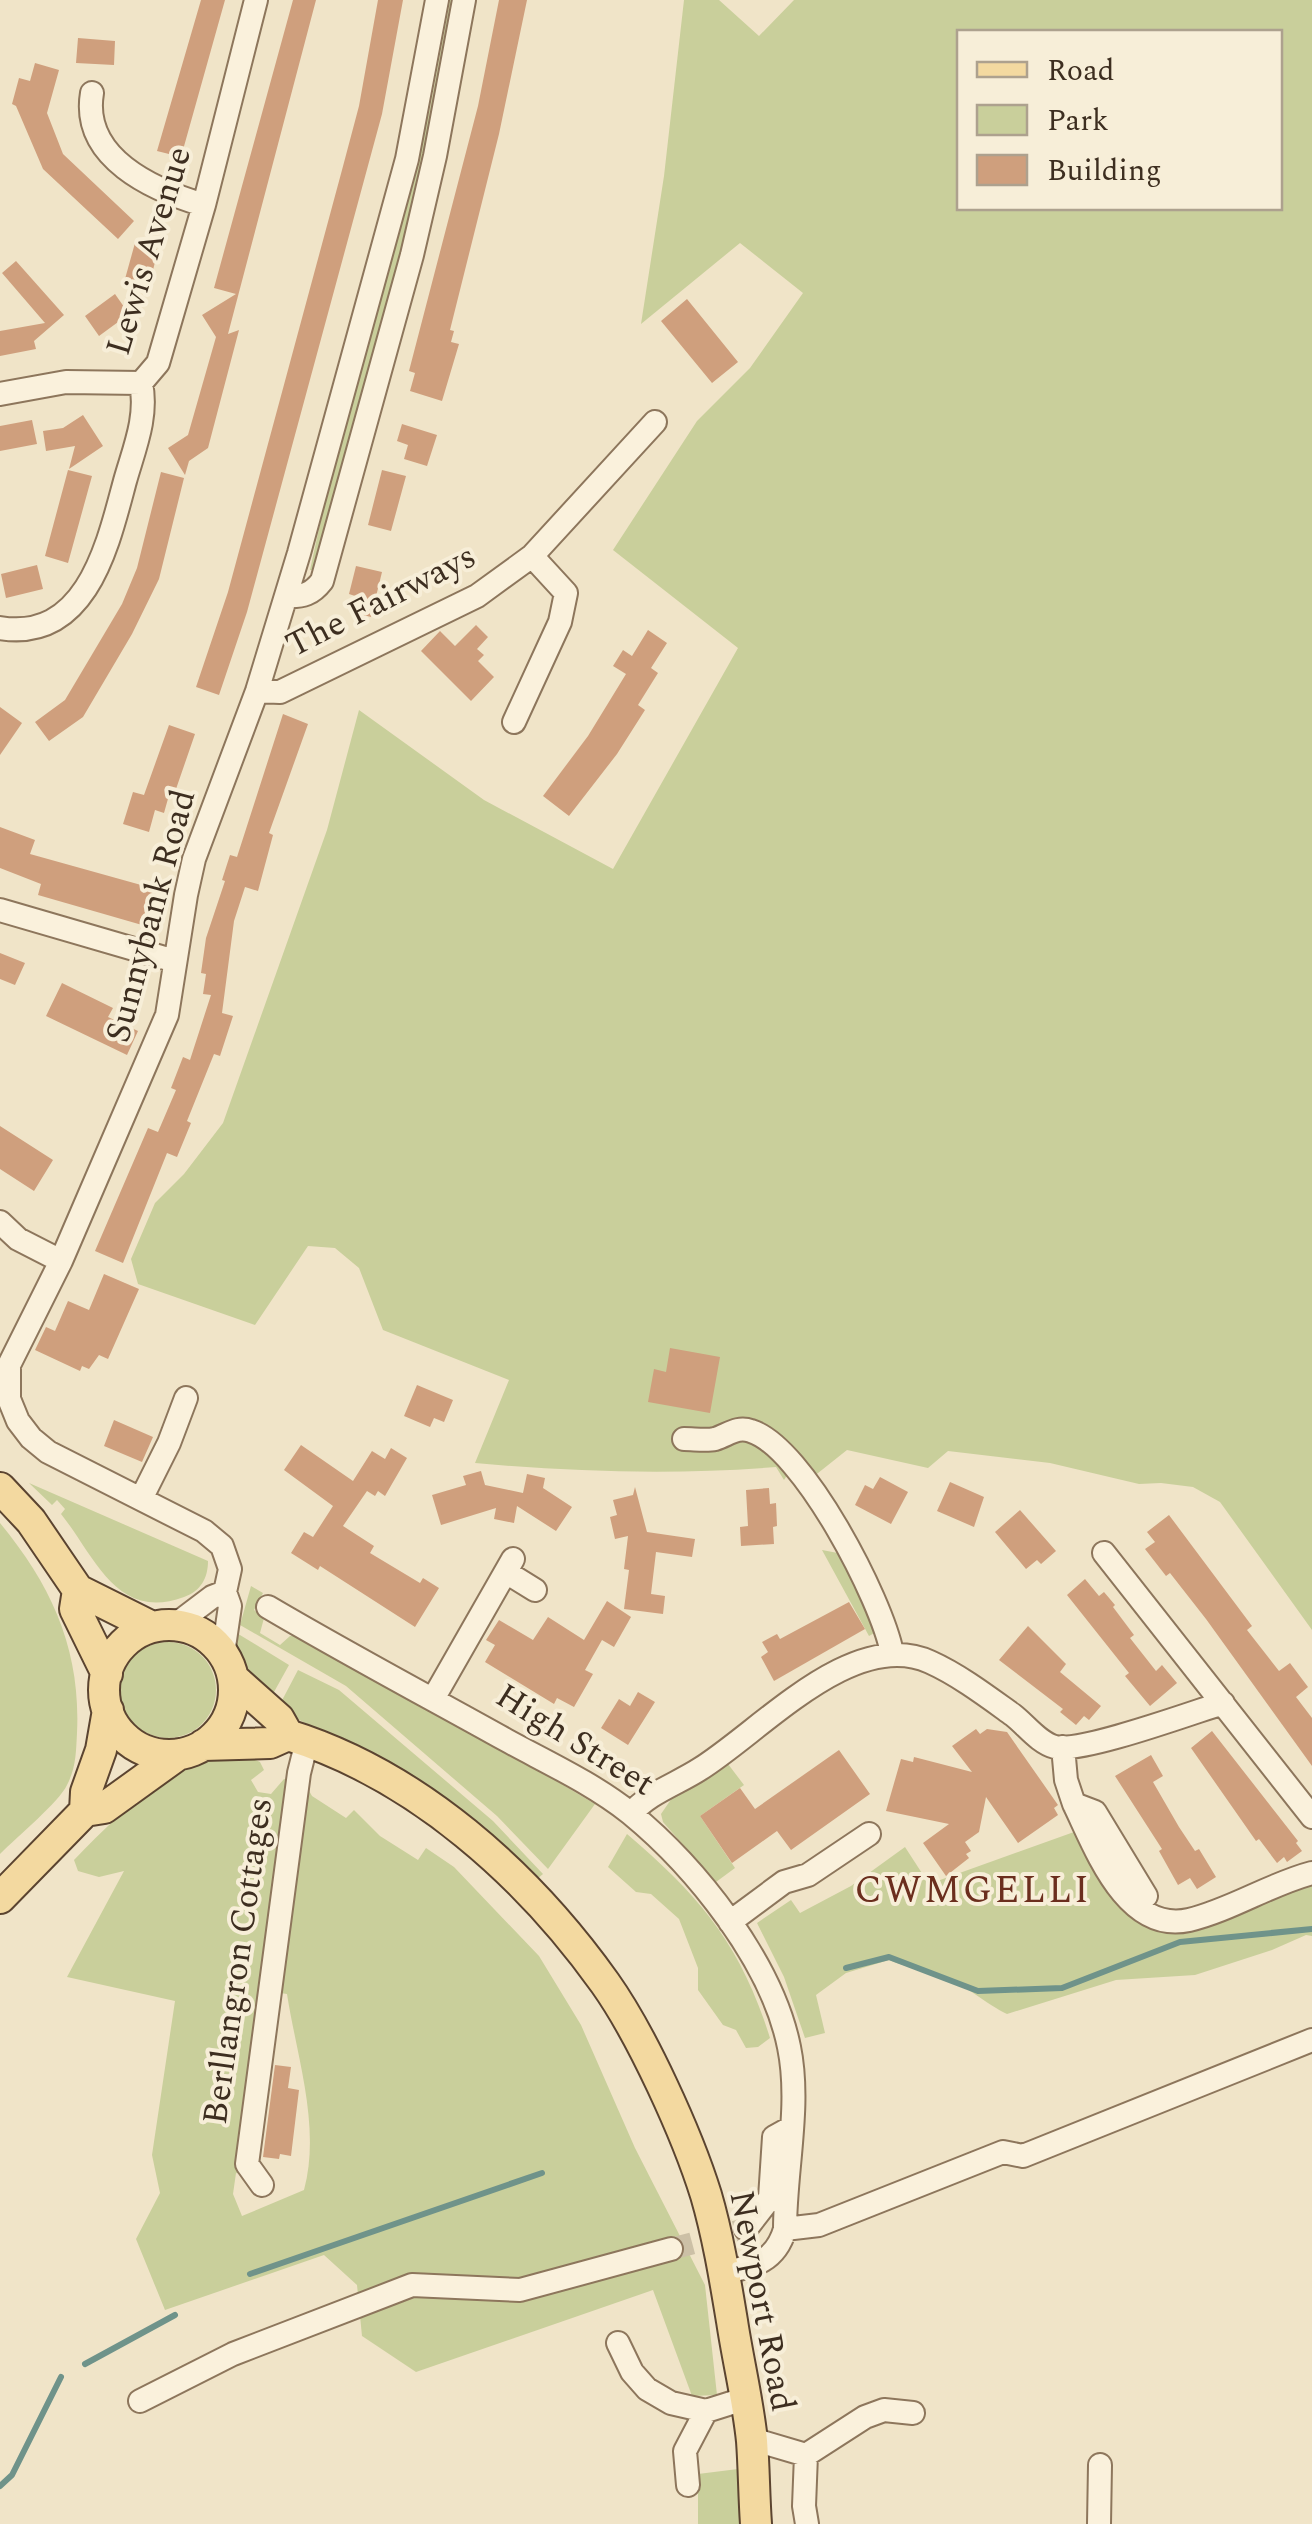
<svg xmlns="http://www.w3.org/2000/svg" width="1312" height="2524" font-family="Spectral,serif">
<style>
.green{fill:#c9cf9b;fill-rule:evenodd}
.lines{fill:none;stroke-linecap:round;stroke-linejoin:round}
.stream{stroke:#6f938a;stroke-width:6}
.building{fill:#cf9f7d}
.minor-tunnel{stroke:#ccc0a6;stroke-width:22;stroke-dasharray:22 11;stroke-linecap:butt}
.minor-casing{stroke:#8d765c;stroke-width:26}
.major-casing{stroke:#5b4430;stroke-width:34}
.minor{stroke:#faf1dc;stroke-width:22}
.major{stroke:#f3d9a0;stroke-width:30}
.labels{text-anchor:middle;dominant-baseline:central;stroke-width:8;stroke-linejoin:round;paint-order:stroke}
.street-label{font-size:35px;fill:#3d2e20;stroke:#f7eed8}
.neighbourhood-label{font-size:38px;letter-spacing:2.5px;fill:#6b2e1e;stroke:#f7eed8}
</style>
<rect width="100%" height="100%" fill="#f0e4c8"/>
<path class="green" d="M450,0h8l-36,189 -107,381h-5l23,-106 97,-356z
M684,0h35l40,36 35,-36h518v1630l-92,-128 -27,-15 -32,-4 -22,1 -89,-21 -102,-12 -20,17 -81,-18 -34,27 -22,-8 -7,11 -8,-13c-100,8 -201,5 -301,-4l34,-83 -126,-50 -24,-62 -24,-20 -27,-2 -53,79 -117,-41 -7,-25 24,-56 29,-29 39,-51 104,-293 32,-120 125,90 129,69 125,-221 -125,-98 84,-129 53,-53 53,-75 -63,-50 -99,81 23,-148zM959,32h321v176h-321z
M29,1483l179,78c0,17 -7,30 -24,36 -68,25 -89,-41 -123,-83l4,-5 -8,-9 -5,5z
M0,1523c52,63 81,127 77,210 -1,19 -1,35 -10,52 -8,17 -49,51 -67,69z
M822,1550l21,4 35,77 -9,5z
M251,1586l12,7 -9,17 10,8 -4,15 20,12 10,-9h9l174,95 122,73 -47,65 -51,-53 -151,-130 -106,-61z
M235,1632l54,33 -20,36c-18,-22 -32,-39 -34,-69z
M120 1690a48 48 0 1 1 96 0a48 48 0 1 1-96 0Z
M298,1670l41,20 154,131 50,53 -6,5c-43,-44 -91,-87 -147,-116 -37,-20 -77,-33 -112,-55z
M210,1757l41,1 9,4 4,8 -13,10 7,12 13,2 13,-15 20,3 8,14 34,22 8,-8 26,26 38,24 8,-12 28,19 85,89 42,69 54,123 70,137 12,110 -25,1 -39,-106 -237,82 -54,-36 -5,-51 -33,-30 -159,55 -29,-71 24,-46 -8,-38 23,-154 -108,-24 57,-106 -25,6 -21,-6 -4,-11c39,-40 82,-84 136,-103zM260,1990l27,4c10,64 34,133 17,196l-62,26 -9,-22 3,-21 5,1z
M728,1764l16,21 -44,31 35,52 -19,14 -53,-60 -2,-8 11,-16z
M1074,1832l26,45 26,34 11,11 17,7 35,2 99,-42 24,-5v52l-6,-1 -34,15 -77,25 -79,5 -109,34c-18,-8 -49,-34 -63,-38 -19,-6 -36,-8 -55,-16l-43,13 -30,22 9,38 -20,5 -21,-61 -27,-54 34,-23 9,13 51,-27 54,-39 24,37z
M627,1834c73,62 114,111 143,204l-12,9 -12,1 -10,-18 -13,-5 -25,-35v-22l-19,-49 -28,-25 -15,-2 -28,-25z
M738,2469l3,55h-43v-50z"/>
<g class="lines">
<path class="stream" d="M846,1968l43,-11 89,34 84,-3 118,-46 132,-13
M250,2274l292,-101
M85,2364l90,-49
M0,2486l12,-11 49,-98"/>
</g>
<path class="building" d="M201,0h24l-44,157 -24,-6z
M293,0h23l-88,334 11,-4 -31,118 -19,13 -4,14 -17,-27 20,-13 28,-98 -14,-22 34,-21 -22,-6z
M378,0h25l-21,114 -135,498 -28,83 -23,-8 32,-95 114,-422 17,-64z
M499,0h28l-28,134 -49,196 4,1 -3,11 8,2 -17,57 -32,-10 5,-18 -6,-2 69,-265z
M78,38l37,3 -1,24 -38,-2z
M35,63l24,7 -12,43 16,41 71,67 -16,18 -75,-70 -27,-63 -4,-2 7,-26 11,3z
M135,243l23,7 -9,36 -24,-7z
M16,261l48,54 -30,26 2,8 -36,7v-25l45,-8 -43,-50z
M115,294l14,20 -30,22 -14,-20z
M687,299l51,63 -26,21 -51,-62z
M83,415l20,31 -34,23 6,-23 -29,5 -3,-20 20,-3z
M32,420l5,24 -37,7v-25z
M402,424l35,11 -10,31 -23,-7 4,-14 -11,-4z
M68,470l24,6 -24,87 -23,-7z
M382,470l24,6 -15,55 -23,-6z
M161,472l23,6 -25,101 -27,55 -49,83 -34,24 -14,-19 30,-22 57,-96 15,-36z
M37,565l6,24 -37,9 -5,-24z
M356,566l26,6 -11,45 -19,-5 3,-16 -6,-2z
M476,625l12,12 -11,12 7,6 -6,6 16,16 -23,24 -50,-50 19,-20 15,15z
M648,630l19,13 -16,25 7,5 -20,32 7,5 -28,44 -48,62 -26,-20 45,-60 38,-62 -13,-8 10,-16 9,6z
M0,707l22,16 -22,32z
M283,714l25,10 -39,109 4,2 -15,56 -13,-4 -11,34 -12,92 11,3 -13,40 -6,-2 -27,67 4,2 -14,34 -10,-4 -44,110 -28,-12 53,-123 10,4 18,-42 -5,-2 12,-31 7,3 21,-65 -8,-1 3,-20 -5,-1 5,-35 19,-57 -3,-1 8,-25 7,2z
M169,725l26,9 -19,55 -5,-1 -7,25 -9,-3 -6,22 -26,-8 10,-32 11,3z
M0,827l35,13 -5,14 129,36 -10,37 -111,-32 3,-11 -41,-16z
M0,953l25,10 -10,22 -15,-6z
M62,983l51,25 -5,9 30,14 -11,24 -81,-39z
M0,1126l53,34 -19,31 -34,-22z
M104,1274l35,15 -31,70 -9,-4 -10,14 -7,-3 -2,5 -45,-21 11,-23 9,4 13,-30 21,9z
M670,1348l50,9 -10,56 -62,-11 6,-33 12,3z
M417,1385l36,15 -9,22 -10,-4 -4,9 -26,-11z
M114,1420l39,17 -11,25 -38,-16z
M301,1445l52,36 19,-30 13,8 6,-11 16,10 -22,38 -7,-5 -3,5 -8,-5 -24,35 31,20 -4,7 50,30 3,-5 16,10 -24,39 -95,-61 -2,4 -27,-17 13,-21 9,5 20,-31 -49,-36z
M481,1471l4,14 38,8 4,-19 18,4 -2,10 29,19 -16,24 -39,-25 -3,17 -20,-4 2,-11 -55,17 -9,-30 34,-10 -3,-9z
M880,1477l28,15 -17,32 -36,-19 10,-20 8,4z
M950,1482l34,15 -10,30 -37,-16z
M635,1487l12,45 48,7 -3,18 -36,-5 -5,42 14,2 -2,18 -39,-5 5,-39 -5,-1 4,-33 -13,3 -5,-22 7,-2 -4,-15 20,-5z
M769,1488l1,16 6,-1 1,23 -4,1 1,17 -33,2 -1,-19 8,-1 -2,-36z
M1020,1510l36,41 -15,13 -4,-4 -11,9 -31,-37z
M1169,1515l83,111 -5,4 32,41 11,-8 18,24 -12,10 16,21v48l-106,-147 -36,-46 -4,3 -21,-27 10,-7 -8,-10z
M1085,1579l14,17 5,-4 11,13 -2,2 21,28 -4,3 26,33 6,-6 15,18 -27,23 -25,-30 4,-3 -62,-78z
M607,1601l24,16 -17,30 -12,-7 -17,30 8,4 -19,33 -17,-9 -3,6 -69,-42 10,-17 -9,-5 13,-20 34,20 15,-23 36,23z
M849,1602l16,27 -91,52 -13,-24 7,-5 -6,-10 15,-8 3,5z
M1028,1626l38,38 -6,8 41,34 -12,14 -5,-4 -8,9 -16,-13 3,-3 -64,-49z
M638,1692l17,10 -27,43 -27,-17 18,-29 11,7z
M976,1729l4,5 7,-5 20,3 51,73 -4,3 4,7 -40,28 -32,-46 -7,35 -14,10 6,9 -5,3 3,4 -23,18 -23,-33 26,-19 -63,-13 15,-52 12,3 1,-5 58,15 -20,-26z
M1212,1731l86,110 -2,2 6,8 -15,11 -3,-5 -7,6 -18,-24 -3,2 -65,-93z
M839,1750l31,44 -79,56 -14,-19 -45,32 -32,-47 40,-28 15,21z
M1151,1755l12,21 -10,6 26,45 16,24 4,-2 17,28 -19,12 -7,-11 -12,7 -19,-34 3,-2 -47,-73z
M275,2065l16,2 -3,21 11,2 -8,66 -11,-2 -1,5 -16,-2z"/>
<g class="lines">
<path class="minor-tunnel" d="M671,2249l75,-20"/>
<defs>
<path id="minor" d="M92,93c-11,65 61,97 112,112
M0,394l66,-12 75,1 17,-20 46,-158 52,-205
M286,596c17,1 26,-2 36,-15l90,-326 23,-99 29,-156
M0,628c87,14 108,-84 125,-147 9,-32 23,-64 16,-98
M257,691l23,1 197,-96 55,-40 123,-134
M514,722l46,-100 6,-29 -34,-37
M0,910l175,51
M0,1222l18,17 43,22
M684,1439c10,0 22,2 31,0 13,-4 22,-13 36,-8 52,16 131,169 141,222
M141,1499l28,-56 17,-45
M1104,1553l208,264
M506,1572l29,18
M268,1607c78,46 159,89 238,133 42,23 86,43 124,73 66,54 142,149 159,234 12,58 -4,123 -4,182 -9,32 -31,38 -61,43
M175,1625l37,-28 13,-5
M223,1654l7,-48 -5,-14 5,-23 -8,-23 -18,-15 -156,-79 -17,-14 -13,-17 -9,-22v-34l52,-104 106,-246 19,-120 8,-36 63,-168 42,-138 108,-394 30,-159
M433,1699l80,-140
M1063,1747l3,33 8,24 21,8 51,84
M1074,1804c22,45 52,130 115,116 42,-10 81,-36 123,-47
M631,1814c17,-21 46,-30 69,-45 61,-38 153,-142 230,-107 29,13 58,35 83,53 13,10 26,28 42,32 27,6 136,-34 168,-44
M730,1922l54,-40 24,-7 61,-41
M262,2185l-15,-21 52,-391 8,-32
M746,2229l24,-31 4,-61 18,-10
M785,2229l34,-4 184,-73 20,4 289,-116
M618,2343l14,29 15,17 24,14 35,8 38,-12
M140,2401l93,-47 179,-69 108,5 151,-41
M752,2439l54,16 -2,51 3,18
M806,2455l59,-38 19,-7 29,3
M688,2485l-3,-34 21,-40
M1099,2524l1,-59"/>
<path id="major" d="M0,1488l31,33 47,69 74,37
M78,1590l-3,19 32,65
M104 1690a65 65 0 1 1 130 0a65 65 0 1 1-130 0Z
M234,1679l45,40 9,16
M203,1745l67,-2 18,-8c129,40 240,140 317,248 37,52 82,151 101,212 12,41 19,84 26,126 6,40 16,80 20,120 2,27 2,55 4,83
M85,1811l19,-3 75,-54
M0,1898l85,-87 1,-19 15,-42 7,-40"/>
</defs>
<use href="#minor" class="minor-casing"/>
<use href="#major" class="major-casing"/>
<use href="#minor" class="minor"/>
<use href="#major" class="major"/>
</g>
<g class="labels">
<g class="street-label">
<text transform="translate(149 251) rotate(-73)">Lewis Avenue</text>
<text transform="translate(381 601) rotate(-27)">The Fairways</text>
<text transform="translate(151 916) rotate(-75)">Sunnybank Road</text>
<text transform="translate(575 1740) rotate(32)">High Street</text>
<text transform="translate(238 1961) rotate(-82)">Berllangron Cottages</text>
<text transform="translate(762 2301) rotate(79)">Newport Road</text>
</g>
<g class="neighbourhood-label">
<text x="973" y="1891">CWMGELLI</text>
</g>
</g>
<rect x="957" y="30" width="325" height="180" fill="#f7eed8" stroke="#ada18e" stroke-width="2.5"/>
<rect x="977" y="62" width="50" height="15" fill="#f3d9a0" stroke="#ada18e" stroke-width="2.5"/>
<text x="1047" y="80" font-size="30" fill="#3d2e20">Road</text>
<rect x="977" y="105" width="50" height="30" fill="#c9cf9b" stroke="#ada18e" stroke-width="2.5"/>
<text x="1047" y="130" font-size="30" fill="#3d2e20">Park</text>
<rect x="977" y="155" width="50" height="30" fill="#cf9f7d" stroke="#ada18e" stroke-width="2.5"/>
<text x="1047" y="180" font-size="30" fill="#3d2e20">Building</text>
</svg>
